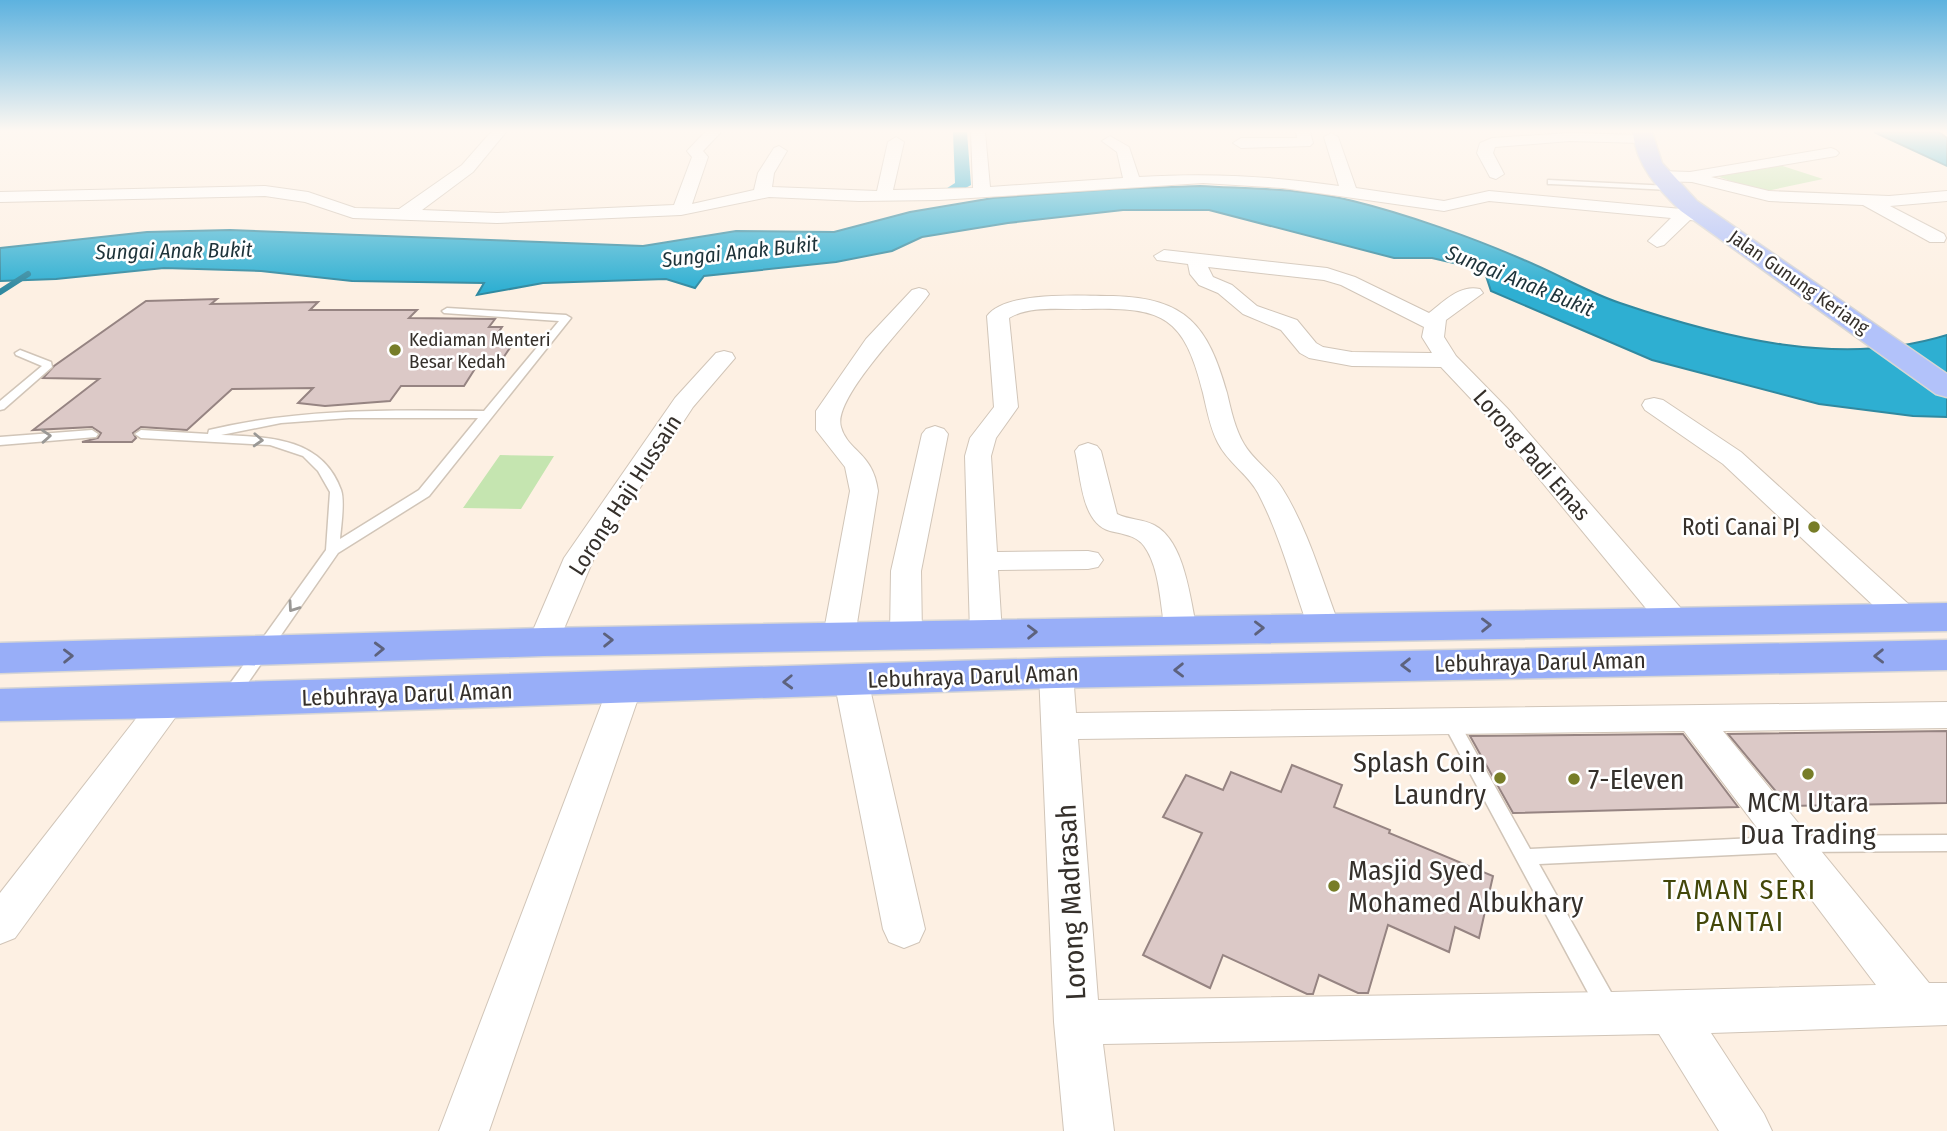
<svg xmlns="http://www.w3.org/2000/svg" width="1947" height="1131" font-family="'Fira Sans Condensed',sans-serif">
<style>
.green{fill:#c5e5b0}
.water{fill:#2eafd2;stroke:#3089a0;stroke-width:2}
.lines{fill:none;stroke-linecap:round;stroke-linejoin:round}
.stream{stroke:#3089a0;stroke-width:6}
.canal{fill:#2eafd2;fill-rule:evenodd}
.building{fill:#dcc9c7;stroke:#968482;stroke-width:2}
.service-casing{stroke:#d1c5b8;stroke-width:3}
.minor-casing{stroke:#d1c5b8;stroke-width:2}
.primary-casing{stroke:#d7d6d5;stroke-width:3}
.trunk-casing{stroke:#d7d6d5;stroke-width:3}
.service{fill:#fff;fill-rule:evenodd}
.minor{fill:#fff;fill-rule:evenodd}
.primary{fill:#b2c2fa;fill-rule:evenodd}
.trunk{fill:#98aef8;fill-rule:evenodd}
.oneway{stroke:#9a9895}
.oneway2{stroke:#5d627d}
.poi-dot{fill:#777d28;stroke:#fff;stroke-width:2.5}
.labels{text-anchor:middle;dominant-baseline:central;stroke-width:5;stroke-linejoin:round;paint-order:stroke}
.far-street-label{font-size:19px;fill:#35302b;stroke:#fff}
.far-poi-label{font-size:19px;fill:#35302b;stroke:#fff;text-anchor:start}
.far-water-label{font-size:21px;font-style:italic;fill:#1e333a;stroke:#fff}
.street-label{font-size:23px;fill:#35302b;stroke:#fff}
.poi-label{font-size:23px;fill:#35302b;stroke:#fff;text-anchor:end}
.near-poi-label{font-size:28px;fill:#35302b;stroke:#fff;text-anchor:start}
.near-neighbourhood-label{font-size:28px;letter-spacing:2px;fill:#434709;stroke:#fff}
.near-street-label{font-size:28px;fill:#35302b;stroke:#fff}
</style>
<rect width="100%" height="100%" fill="#fdf0e3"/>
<path class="green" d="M1767,161l56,18 -61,13 -54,-19z
M500,455l54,1 -33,53 -58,-1z"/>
<path class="water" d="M1874,132h65l8,6v28z
M1200,186c51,3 104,2 153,15 53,13 121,37 171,59 32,13 63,32 96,43 103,35 221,65 327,32v82l-34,-1 -94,-12 -167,-44 -161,-69 -7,-21 -52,-12h-38l-185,-48h-86l-115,13 -86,14 -30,14 -56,11 -132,14 -9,12 -29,-9 -123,4 -66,12 7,-12 -132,-2 -91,-10 -97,-3 -108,11 -56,2v-33l147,-16 83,-2 413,16 93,-15 98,1 76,-20 83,-14 121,-9z"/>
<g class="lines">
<path class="stream" d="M0,292l28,-18"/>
<path class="canal" d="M953,132h14l4,53 -22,12 -8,-5 14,-9z"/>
</g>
<path class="building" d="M217,299l-6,5 107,-2 -8,8h107l-8,8 86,1 -6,8h13l-6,9h22l-19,28h-21l-14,22h-63l-11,15 -65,5 -27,-3 15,-15 -81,1 -45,41 -46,-3 -8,6 3,5 -4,4h-50l16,-4 3,-5 -9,-6 -59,3 66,-51 -56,-1 11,-12 92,-65z
M1947,731v72l-159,3 -60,-72z
M1683,734l55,73 -225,6 -43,-77z
M1292,765l50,20 -8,22 56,23 -1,3 104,43 -14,62 -24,-11 -6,25 -61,-27 -20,68h-10l-39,-18 -6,19h-6l-84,-39 -13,33 -67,-33 59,-122 -39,-16 23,-42 37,15 8,-18 50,20z"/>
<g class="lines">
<defs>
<path id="service" d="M1548,180l122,6 4,2 -4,2 -119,-6h-3z
M447,308l119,7 5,3 -142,178 -91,57 -102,147h-12l-2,-4 2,-4 102,-142 4,-58 -12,-21 -15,-15 -33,-11 -129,-7 -6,-4 6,-4 67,4 1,-4c91,-22 182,-20 275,-19l75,-90 -115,-8 -2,-2zM349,418h129l-59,72 -79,49c1,-12 5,-38 1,-49 -19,-53 -73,-53 -120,-55l60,-12z
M20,350l31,12 1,5 -48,42 -4,1v-9l42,-35 -26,-11 -1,-2z
M92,430l6,4 -2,3 -96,8v-8z
M1450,715l6,2 74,132 264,-13 153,-1v16l-153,1 -255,12 77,137 3,7 -3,7 -8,3 -8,-3 -158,-294 2,-4z"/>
<path id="minor" d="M491,132h15l-33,40 -51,38 75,3 177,-8 18,-48 -5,-6 18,-19h16l-18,19 5,6 -16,47 62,-14 4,-17 16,-25 5,-2 8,5 -13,22 -2,14 105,4 11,-49 8,-5 8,5 -11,48 80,-2 -2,-56h14l5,55 133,-9 -6,-26 -15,-11 8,-5 19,11 10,30c71,-4 130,-1 200,9l-15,-49 7,-4 7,4 18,51 88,13 45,-10 214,20 9,5 -9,5 -13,-1 -26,25 -7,2 -9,-6 23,-23 -182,-17 -45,10 -161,-23 -80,-5 -264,17 -80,1 -90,-4 -88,18 -184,8 -144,-5 -48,-16 -40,-6 -265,6v-10l265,-6 43,6 47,16 44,1 63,-44z
M1296,132h14l3,11 -3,3 -69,2 -8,-5 8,-5h56z
M1570,133l72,2 7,4 -7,4 -72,-2 -75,6 -2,6 11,21 -8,5 -6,-2 -13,-24 3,-10 12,-5z
M1831,148l5,2 3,3 -3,3 -125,21 58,14 120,5 58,-5v10l-57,5 54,28 2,4 -2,4h-14l-67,-37 -94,-4 -77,-19 -32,-1 -8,-5 8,-5 30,1z
M1164,250l163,18 28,9 74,36c14,-11 31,-29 51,-24l3,4 -37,27 -2,17 12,19 52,53 177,204 5,8 -5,8 -11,3 -11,-3 -173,-210 -49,-52 -89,-1 -43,-8 -9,-5 -19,-23 -38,-16 -25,-21 -19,-8 -9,-11 -2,-10 -31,-4 -3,-4zM1208,267l116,13 17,5 83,42 -2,10 10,16 -80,-1 -29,-5 -7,-4 -19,-23 -40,-14 -25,-21 -19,-8z
M919,288l7,2 3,4c-17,25 -97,104 -88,133 7,25 32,25 37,64l-23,145 -5,8 -11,3 -11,-3 -5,-8 27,-145 -5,-24 -29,-37v-19l50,-72 46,-49z
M1113,296c73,2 95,29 114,97 4,17 8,36 17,51 10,17 28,28 38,44 27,43 40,93 58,139l-5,8 -11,3 -11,-3 -5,-8c-16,-45 -28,-92 -50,-134 -10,-19 -30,-30 -40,-50 -8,-15 -11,-33 -15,-50 -19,-77 -40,-86 -116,-84 -25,1 -56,-4 -78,9l9,89 -22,31 -5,18 6,96 91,-1 10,2 5,7 -5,7 -10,2 -90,1 4,63 -5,8 -11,3 -11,-3 -5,-8 -5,-177 5,-18 24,-31 -7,-91c19,-26 96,-20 126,-20z
M724,351l8,2 3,5 -42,49 -99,151 -39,92 -11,3 -11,-3 -5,-8 36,-84 111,-160 41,-45z
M1654,398l9,2 78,52 174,158 5,7 -5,7 -11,4 -11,-4 -170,-160 -78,-54 -3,-5 3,-5z
M935,426l9,3 4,5 -27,137 1,64 -5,8 -11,3 -11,-3 -5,-8 1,-64 31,-137 4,-5z
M1088,443l9,3 4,5 16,63c12,6 26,5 37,11 31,16 36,74 43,105l-5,8 -11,3 -11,-3 -5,-8c-5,-26 -5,-62 -21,-84 -8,-11 -22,-12 -34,-15 -29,-8 -29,-55 -35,-80l4,-5z
M1056,661l12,4 5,8 3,40 871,-11v26l-224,3 206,252h18v42l-236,8 53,81 8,17h-53l-60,-97 -556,10 11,87h-50l-10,-109 -15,-349 5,-8zM1684,731l192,254 -264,7 -514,8 -20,-261z
M851,668l12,3 5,9 57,249 -6,13 -15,6 -15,-6 -6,-13 -49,-249 5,-9z
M625,675l12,3 5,9 -153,444h-50l169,-444 5,-9z
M168,689l12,4 5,9 -5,9 -165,227 -15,6v-51l156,-200z"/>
<path id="primary" d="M1633,132h19l10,31 35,38 250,173v23l-11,-3 -255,-183c-23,-22 -45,-46 -48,-79z"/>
<path id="trunk" d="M1947,603v28l-1403,25 -544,17v-30l544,-15z
M1947,640v30l-891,18 -888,30 -168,3v-32l1056,-31z"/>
</defs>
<use href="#service" class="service-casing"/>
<use href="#minor" class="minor-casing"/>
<use href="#primary" class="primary-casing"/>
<use href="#trunk" class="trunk-casing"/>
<use href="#service" class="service"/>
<use href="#minor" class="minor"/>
<use href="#primary" class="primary"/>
<use href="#trunk" class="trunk"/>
</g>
<defs><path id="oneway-chevron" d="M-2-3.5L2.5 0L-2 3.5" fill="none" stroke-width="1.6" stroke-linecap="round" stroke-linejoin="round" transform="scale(1.75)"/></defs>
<g class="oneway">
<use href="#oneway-chevron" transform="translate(46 436) rotate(-4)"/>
<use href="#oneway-chevron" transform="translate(258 440) rotate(3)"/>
<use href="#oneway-chevron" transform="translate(293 607) rotate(125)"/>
</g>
<g class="oneway2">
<use href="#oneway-chevron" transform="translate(1486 625) rotate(-1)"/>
<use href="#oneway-chevron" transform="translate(1259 628) rotate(-1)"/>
<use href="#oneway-chevron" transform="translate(1032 632) rotate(-1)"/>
<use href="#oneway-chevron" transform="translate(608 640) rotate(-1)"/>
<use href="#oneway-chevron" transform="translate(379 649) rotate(-2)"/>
<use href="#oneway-chevron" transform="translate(68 656) rotate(-1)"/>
<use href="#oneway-chevron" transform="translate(1879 656) rotate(179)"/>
<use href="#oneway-chevron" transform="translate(1406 665) rotate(179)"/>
<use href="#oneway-chevron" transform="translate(1179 670) rotate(179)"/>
<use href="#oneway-chevron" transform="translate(788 682) rotate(178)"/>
</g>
<linearGradient id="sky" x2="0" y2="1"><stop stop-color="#5db2df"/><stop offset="0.45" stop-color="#fef8f2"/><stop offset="1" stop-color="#fef8f2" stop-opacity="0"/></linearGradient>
<rect width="1947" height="291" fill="url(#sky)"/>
<g class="poi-dot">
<circle cx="395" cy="350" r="7"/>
<circle cx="1814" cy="527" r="7"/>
<circle cx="1808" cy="774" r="7"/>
<circle cx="1500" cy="778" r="7"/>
<circle cx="1574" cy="779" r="7"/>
<circle cx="1334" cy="886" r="7"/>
</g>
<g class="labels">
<g class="far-street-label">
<text transform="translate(1799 282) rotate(35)">Jalan Gunung Keriang</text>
</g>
<g class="far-poi-label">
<text x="409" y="339">Kediaman Menteri<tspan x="409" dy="22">Besar Kedah</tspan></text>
</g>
<g class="far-water-label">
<text transform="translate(174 251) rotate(-1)">Sungai Anak Bukit</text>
<text transform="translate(740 252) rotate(-6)">Sungai Anak Bukit</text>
<text transform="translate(1520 281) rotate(22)">Sungai Anak Bukit</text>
</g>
<g class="street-label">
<text transform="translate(1532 455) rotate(49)">Lorong Padi Emas</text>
<text transform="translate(625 495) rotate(-57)">Lorong Haji Hussain</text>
<text transform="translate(1540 662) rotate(-1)">Lebuhraya Darul Aman</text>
<text transform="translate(973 676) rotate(-2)">Lebuhraya Darul Aman</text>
<text transform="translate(407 694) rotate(-2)">Lebuhraya Darul Aman</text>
</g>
<g class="poi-label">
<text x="1800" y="527">Roti Canai PJ</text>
</g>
<g class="near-poi-label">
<text x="1486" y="762" text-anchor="end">Splash Coin<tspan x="1486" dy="32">Laundry</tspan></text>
<text x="1588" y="779">7-Eleven</text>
<text x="1808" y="802" text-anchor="middle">MCM Utara<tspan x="1808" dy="32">Dua Trading</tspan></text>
<text x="1348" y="870">Masjid Syed<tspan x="1348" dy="32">Mohamed Albukhary</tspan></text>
</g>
<g class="near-neighbourhood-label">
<text x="1740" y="889">TAMAN SERI<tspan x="1740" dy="32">PANTAI</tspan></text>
</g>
<g class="near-street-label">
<text transform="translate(1071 902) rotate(-93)">Lorong Madrasah</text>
</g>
</g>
</svg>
